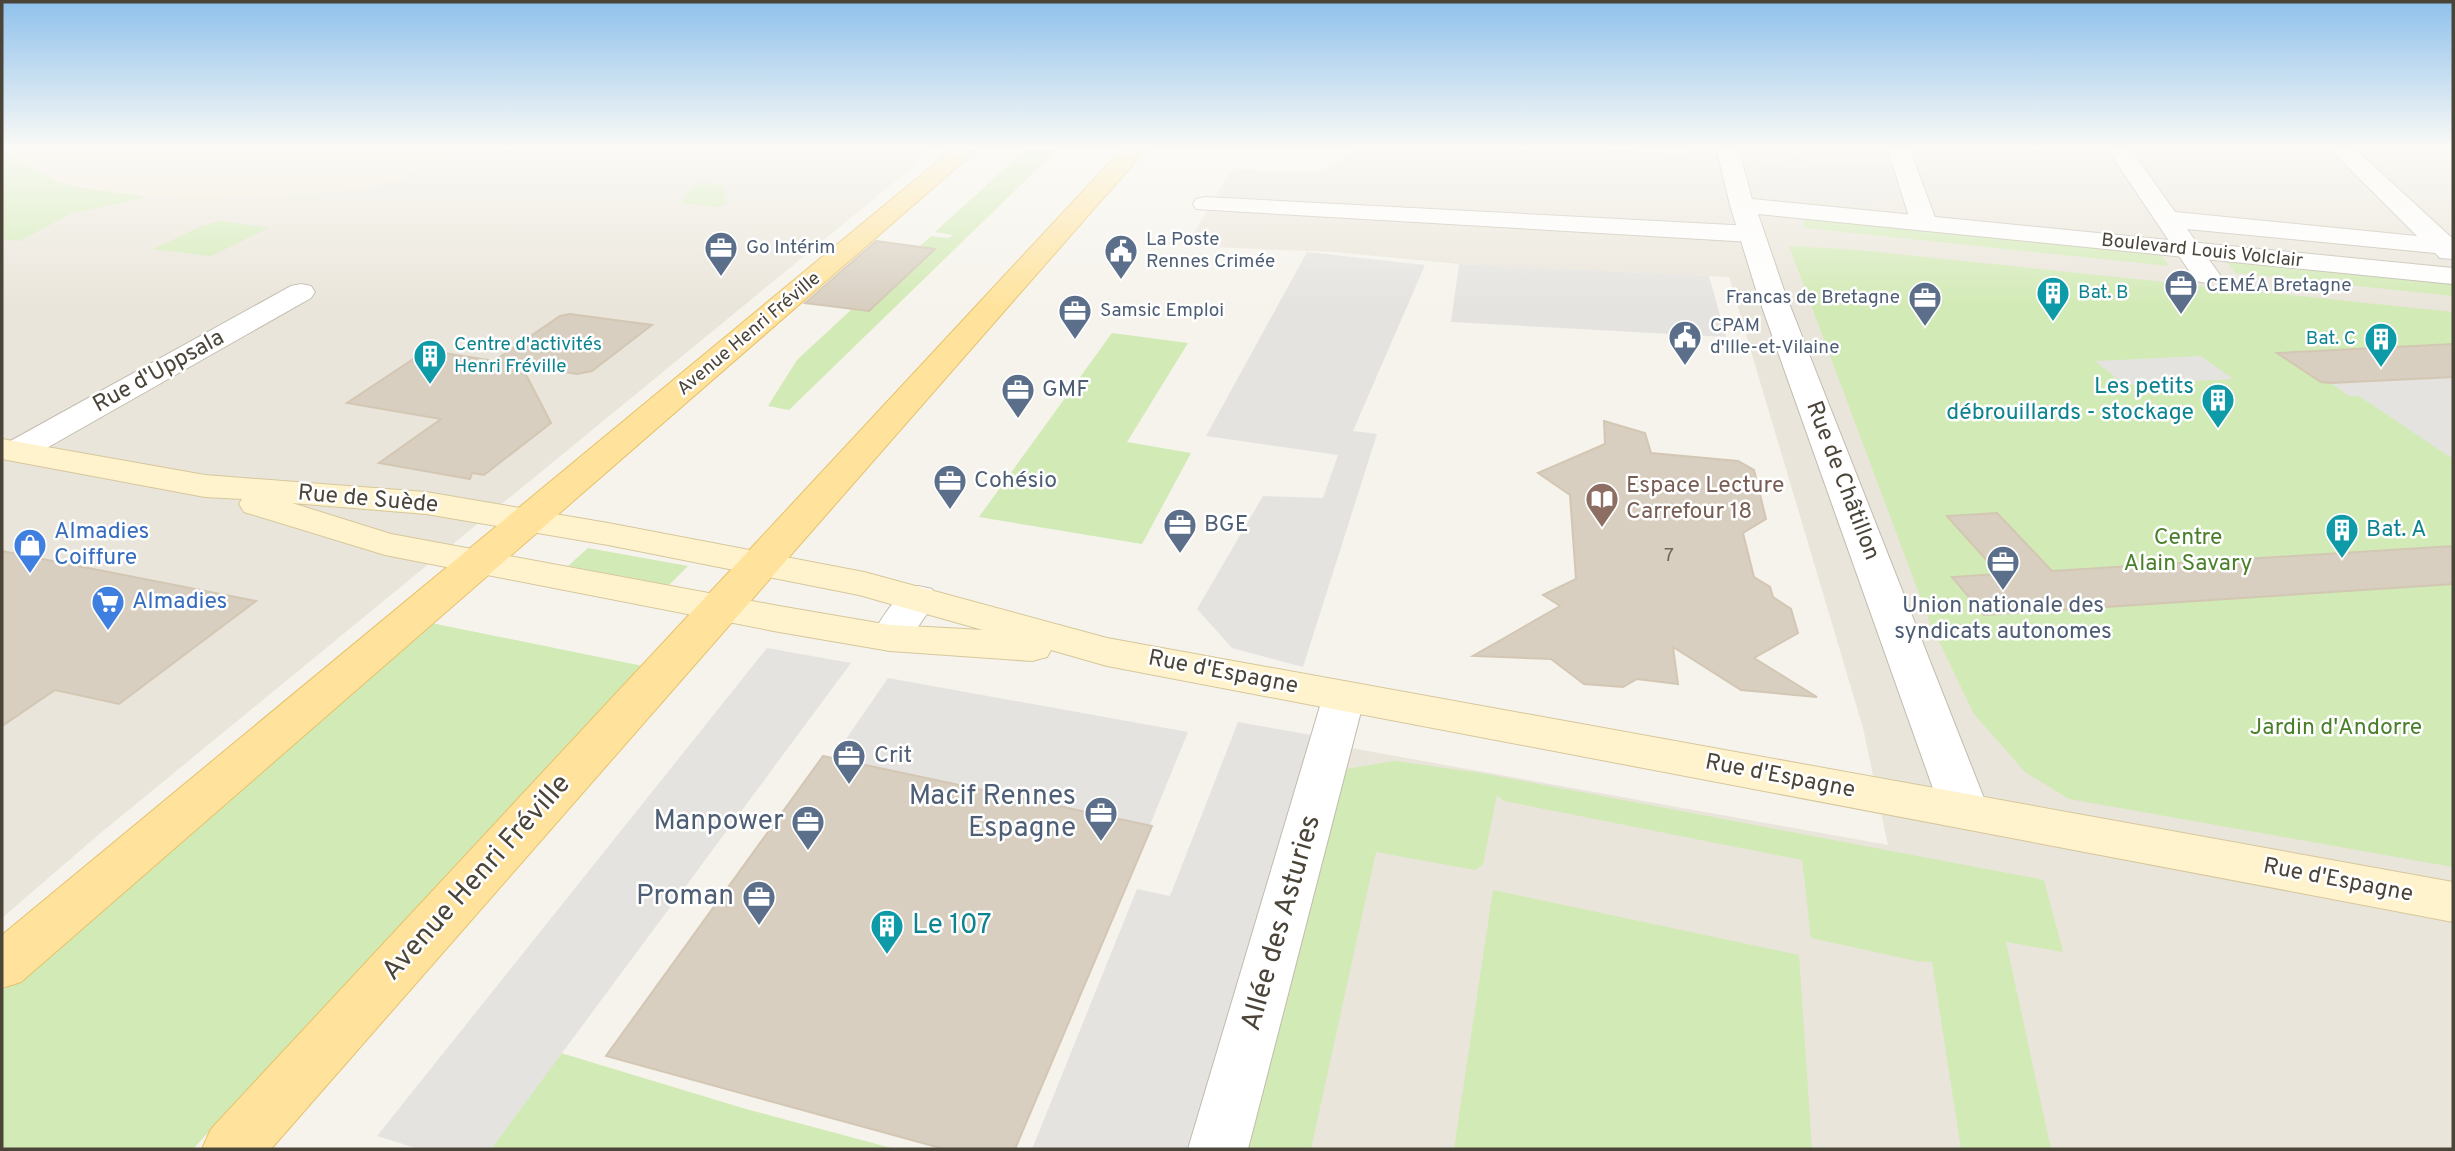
<svg xmlns="http://www.w3.org/2000/svg" width="2455" height="1151" font-family="Overpass,sans-serif">
<style>
.residential{fill:#eae5da}
.education{fill:#efe8d6}
.green{fill:#d2eab5}
.parking{fill:#e5e3e0}
.building{fill:#d8cfc1;stroke:#d3c7b4;stroke-width:2}
.lines{fill:none;stroke-linecap:round;stroke-linejoin:round}
.minor-casing{stroke:#c2bbae;stroke-width:2}
.tertiary-casing{stroke:#c2bbae;stroke-width:2}
.secondary-casing{stroke:#d6c79b;stroke-width:2}
.primary-casing{stroke:#e6c16a;stroke-width:2}
.minor{fill:#fff;fill-rule:evenodd}
.tertiary{fill:#fff;fill-rule:evenodd}
.secondary{fill:#fff3cd;fill-rule:evenodd}
.primary{fill:#ffe39c;fill-rule:evenodd}
.labels{text-anchor:middle;dominant-baseline:central;stroke-width:5;stroke-linejoin:round;paint-order:stroke}
.far-service-label{font-size:19px;fill:#4e5e75;stroke:#fff;text-anchor:start}
.far-street-label{font-size:19px;fill:#4b4439;stroke:#fff}
.far-culture-label{font-size:19px;fill:#0d838f;stroke:#fff;text-anchor:start}
.number-label{font-size:19px;fill:#6e675b}
.street-label{font-size:23px;fill:#4b4439;stroke:#fff}
.culture-label{font-size:23px;fill:#0d838f;stroke:#fff;text-anchor:end}
.service-label{font-size:23px;fill:#4e5e75;stroke:#fff;text-anchor:start}
.education-label{font-size:23px;fill:#785e54;stroke:#fff;text-anchor:start}
.shop-label{font-size:23px;fill:#366cbe;stroke:#fff;text-anchor:start}
.park-label{font-size:23px;fill:#4a7f2a;stroke:#fff}
.near-service-label{font-size:28px;fill:#4e5e75;stroke:#fff;text-anchor:end}
.near-street-label{font-size:28px;fill:#4b4439;stroke:#fff}
.near-culture-label{font-size:28px;fill:#0d838f;stroke:#fff;text-anchor:start}
</style>
<rect width="100%" height="100%" fill="#f6f3ec"/>
<path class="residential" d="M2,147h935l-840,689 -95,82z
M1362,147h223l99,8 4,-8h765v1002h-1220l118,-401 537,97 -25,-117 -134,-451 -270,-13 -125,-12 -148,-6 46,-77 40,3 50,-1z"/>
<path class="education" d="M2,147h459l-65,33 -31,10 -162,9 -81,-4 -46,-8 -20,-6 -54,-27z"/>
<path class="green" d="M1028,147h32l-271,263 -21,-4 29,-46 55,-51 17,2 65,-62 -14,-3 11,-10 17,2 5,-3 -18,-3z
M2,154l54,27 20,6 71,10 -77,17 -50,27 -18,-2z
M700,182l23,3 3,19 -7,3 -37,-4 5,-10z
M1802,215l357,36 10,15 -364,-38z
M220,221l49,7 -58,28 -58,-7 49,-23z
M1789,246l69,4 595,62v555l-384,-68 -44,-27 -51,-58 -44,-91z
M2223,257l230,23v16l-218,-23z
M1112,333l76,10 -61,99 64,11 -49,91 -163,-27z
M588,548l100,18 -19,19 -101,-19z
M431,623l212,43 -450,483h-191v-158z
M1395,761l86,12 563,107 19,72 -57,-10 45,207h-90l-29,-187 -16,-1 -105,-23 -9,-78 -298,-59 -7,-6 -14,69 -8,6 -99,-18 -65,297h-122l115,-364 47,-17z
M1493,890l306,65 13,194h-358z
M561,1053l185,56 149,40h-404z"/>
<path class="parking" d="M1787,158l102,9 9,35 -22,-2 2,7 -93,-9 -1,-7 -21,-2 -8,-25 33,3z
M1307,252l118,13 -72,166 24,3 -74,233 -71,-19 -35,-39 66,-113 60,2 15,-43 -132,-19z
M1459,264l250,12 17,61 -275,-15z
M2201,356l32,23 -108,6 -30,-24z
M2453,377v82l-94,-63h-10l-18,-13z
M767,648l84,15 -360,486h-72l-42,-13z
M888,678l300,54 -38,93 -317,-67z
M1238,722l85,15 -19,48 -116,364h-156l105,-260 33,7z"/>
<path class="building" d="M876,241l59,8 -66,62 -64,-8z
M570,314l82,11 -60,46 -15,3 -56,-9 30,58 -67,52 -12,-2 -2,6 -91,-16 62,-44 -94,-16 74,-49 11,-3 62,10 66,-45z
M2453,344v33l-122,6 -10,-1 -44,-29z
M1604,421l41,12 6,20 87,8 16,9 12,49 -23,14 11,44 16,10 3,10 18,12 7,24 -44,25 63,39 -76,-7 -68,-43 5,37 -41,-5 -14,8 -39,-3 -33,-25 -78,-3 87,-50 -17,-11 33,-16 -6,-84 -32,-22 67,-29z
M1997,513l55,58 401,-25v38l-469,31 -32,-38 47,-3 -52,-58z
M2,551l254,50 -137,103 -64,-14 -53,36z
M823,756l329,70 -137,323h-71l-338,-93z"/>
<g class="lines">
<defs>
<path id="minor" d="M1887,147h22l28,76 -4,5 -9,3 -9,-3 -4,-5z
M2106,147h23l46,65 242,24 -89,-89h25l100,92v20l-13,-1 -5,-5 -248,-24 33,46 -4,6 -10,2 -10,-2z
M1205,197l546,29 9,3 4,5 -4,5 -9,3 -555,-33 -3,-5 3,-5z
M301,284l10,2 4,6 -4,6 -282,160 -12,3 -12,-3 -3,-5 3,-9 286,-158z
M918,586l14,3 6,9 -34,49 -14,4 -14,-4 -6,-9c12,-19 25,-46 48,-52z
M1344,681l15,5 6,10 -117,453h-60l135,-453 6,-10z"/>
<path id="tertiary" d="M1716,147h22l14,52 701,69v16l-695,-70 27,79 204,518 -7,13 -17,5 -17,-5 -7,-13 -184,-518 -27,-88z"/>
<path id="secondary" d="M2,439l203,36 221,17 182,31 256,49 243,66 1346,244v40l-1346,-256 -56,-16 -4,7 -15,4 -142,-10 -111,-19 -394,-77 -141,-43 -5,-8 3,-5 -37,-2 -203,-38zM292,503l134,11 182,31 251,50 124,35 -93,-5 -111,-19 -388,-72z"/>
<path id="primary" d="M955,147h25l-959,835 -19,6v-53z
M1124,147h24l-877,1002h-69l9,-20z"/>
</defs>
<use href="#minor" class="minor-casing"/>
<use href="#tertiary" class="tertiary-casing"/>
<use href="#secondary" class="secondary-casing"/>
<use href="#primary" class="primary-casing"/>
<use href="#minor" class="minor"/>
<use href="#tertiary" class="tertiary"/>
<use href="#secondary" class="secondary"/>
<use href="#primary" class="primary"/>
</g>
<linearGradient id="sky" x2="0" y2="1"><stop stop-color="#8fc1ec"/><stop offset="0.48" stop-color="#fbfaf6"/><stop offset="1" stop-color="#fbfaf6" stop-opacity="0"/></linearGradient>
<rect width="2455" height="308" fill="url(#sky)"/>
<defs>
<symbol id="office-pin" viewBox="-11 -11 22 30"><path d="M0 17L-7.5 6A9.5 9.5 0 1 1 7.5 6Z" fill="#5c6f8a" stroke="#fff"/><path d="M-6-3h4V-5.5h4V-3h4V5H-6ZM-1-4.5V-3h2v-1.5ZM-6 0V1H6V0Z" fill="#fff"/></symbol>
<symbol id="civic-pin" viewBox="-11 -11 22 30"><path d="M0 17L-7.5 6A9.5 9.5 0 1 1 7.5 6Z" fill="#5c6f8a" stroke="#fff"/><path d="M-.6-6.5H3V-4.5H.6V-3L4-1V1h2V6H-6V1h2V-1L-.6-3ZM-1.2 2.5V6h2.4V2.5Z" fill="#fff"/></symbol>
<symbol id="building-pin" viewBox="-11 -11 22 30"><path d="M0 17L-7.5 6A9.5 9.5 0 1 1 7.5 6Z" fill="#0f9aa8" stroke="#fff"/><path d="M-4-6H4V6H1V3H-1V6H-4ZM-2.5-4.3h1.7v1.8h-1.7ZM.8-4.3h1.7v1.8H.8ZM-2.5-1h1.7V.8h-1.7ZM.8-1h1.7V.8H.8Z" fill="#fff"/></symbol>
<symbol id="library-pin" viewBox="-11 -11 22 30"><path d="M0 17L-7.5 6A9.5 9.5 0 1 1 7.5 6Z" fill="#8d6e63" stroke="#fff"/><path d="M-6-4Q-3-5.5-.7-3.5V5Q-3 3-6 4ZM6-4Q3-5.5 .7-3.5V5Q3 3 6 4Z" fill="#fff"/></symbol>
<symbol id="shop-pin" viewBox="-11 -11 22 30"><path d="M0 17L-7.5 6A9.5 9.5 0 1 1 7.5 6Z" fill="#3f7fe0" stroke="#fff"/><path d="M-5-2.5h2.3a2.7 3.5 0 0 1 5.4 0H5L5.5 6h-11ZM-1.5-2.5h3a1.5 2.3 0 0 0-3 0Z" fill="#fff"/></symbol>
<symbol id="supermarket-pin" viewBox="-11 -11 22 30"><path d="M0 17L-7.5 6A9.5 9.5 0 1 1 7.5 6Z" fill="#3f7fe0" stroke="#fff"/><path d="M-6-5.5h2.5l.6 2H6L4.5 2H-2.5L-4.4-4H-6ZM-1.5 3.2a1.3 1.3 0 1 0 .1 0ZM3 3.2a1.3 1.3 0 1 0 .1 0Z" fill="#fff"/></symbol>
</defs>
<g fill-rule="evenodd">
<use href="#office-pin" x="702" y="229" width="38" height="52"/>
<use href="#civic-pin" x="1102" y="232" width="38" height="52"/>
<use href="#office-pin" x="2162" y="267" width="38" height="52"/>
<use href="#building-pin" x="2034" y="274" width="38" height="52"/>
<use href="#office-pin" x="1906" y="279" width="38" height="52"/>
<use href="#office-pin" x="1056" y="292" width="38" height="52"/>
<use href="#civic-pin" x="1666" y="318" width="38" height="52"/>
<use href="#building-pin" x="2362" y="320" width="38" height="52"/>
<use href="#building-pin" x="411" y="337" width="38" height="52"/>
<use href="#office-pin" x="999" y="371" width="38" height="52"/>
<use href="#building-pin" x="2199" y="381" width="38" height="52"/>
<use href="#office-pin" x="931" y="462" width="38" height="52"/>
<use href="#library-pin" x="1583" y="480" width="38" height="52"/>
<use href="#office-pin" x="1161" y="506" width="38" height="52"/>
<use href="#building-pin" x="2323" y="511" width="38" height="52"/>
<use href="#shop-pin" x="11" y="526" width="38" height="52"/>
<use href="#office-pin" x="1984" y="543" width="38" height="52"/>
<use href="#supermarket-pin" x="89" y="583" width="38" height="52"/>
<use href="#office-pin" x="830" y="737" width="38" height="52"/>
<use href="#office-pin" x="1082" y="794" width="38" height="52"/>
<use href="#office-pin" x="789" y="803" width="38" height="52"/>
<use href="#office-pin" x="740" y="878" width="38" height="52"/>
<use href="#building-pin" x="868" y="907" width="38" height="52"/>
</g>
<g class="labels">
<g class="far-service-label">
<text x="1146" y="240">La Poste<tspan x="1146" dy="22">Rennes Crimée</tspan></text>
<text x="746" y="248">Go Intérim</text>
<text x="2206" y="286">CEMÉA Bretagne</text>
<text x="1900" y="298" text-anchor="end">Francas de Bretagne</text>
<text x="1100" y="311">Samsic Emploi</text>
<text x="1710" y="326">CPAM<tspan x="1710" dy="22">d'Ille-et-Vilaine</tspan></text>
</g>
<g class="far-street-label">
<text transform="translate(2202 251) rotate(6)">Boulevard Louis Volclair</text>
<text transform="translate(749 334) rotate(-40)">Avenue Henri Fréville</text>
</g>
<g class="far-culture-label">
<text x="2078" y="293">Bat. B</text>
<text x="2356" y="339" text-anchor="end">Bat. C</text>
<text x="454" y="345">Centre d'activités<tspan x="454" dy="22">Henri Fréville</tspan></text>
</g>
<g class="number-label">
<text x="1669" y="556">7</text>
</g>
<g class="street-label">
<text transform="translate(159 372) rotate(-29)">Rue d'Uppsala</text>
<text transform="translate(1842 481) rotate(69)">Rue de Châtillon</text>
<text transform="translate(368 500) rotate(5)">Rue de Suède</text>
<text transform="translate(1223 673) rotate(11)">Rue d'Espagne</text>
<text transform="translate(1780 777) rotate(11)">Rue d'Espagne</text>
<text transform="translate(2338 881) rotate(11)">Rue d'Espagne</text>
</g>
<g class="culture-label">
<text x="2194" y="387">Les petits<tspan x="2194" dy="26">débrouillards - stockage</tspan></text>
<text x="2366" y="530" text-anchor="start">Bat. A</text>
</g>
<g class="service-label">
<text x="1042" y="390">GMF</text>
<text x="974" y="481">Cohésio</text>
<text x="1204" y="525">BGE</text>
<text x="2003" y="606" text-anchor="middle">Union nationale des<tspan x="2003" dy="26">syndicats autonomes</tspan></text>
<text x="874" y="756">Crit</text>
</g>
<g class="education-label">
<text x="1626" y="486">Espace Lecture<tspan x="1626" dy="26">Carrefour 18</tspan></text>
</g>
<g class="shop-label">
<text x="54" y="532">Almadies<tspan x="54" dy="26">Coiffure</tspan></text>
<text x="132" y="602">Almadies</text>
</g>
<g class="park-label">
<text x="2188" y="538">Centre<tspan x="2188" dy="26">Alain Savary</tspan></text>
<text x="2336" y="728">Jardin d'Andorre</text>
</g>
<g class="near-service-label">
<text x="1076" y="797">Macif Rennes<tspan x="1076" dy="32">Espagne</tspan></text>
<text x="784" y="822">Manpower</text>
<text x="734" y="897">Proman</text>
</g>
<g class="near-street-label">
<text transform="translate(477 878) rotate(-48)">Avenue Henri Fréville</text>
<text transform="translate(1282 923) rotate(-74)">Allée des Asturies</text>
</g>
<g class="near-culture-label">
<text x="912" y="926">Le 107</text>
</g>
</g>
<rect width="2455" height="1151" fill="none" stroke="#4b4439" stroke-width="7"/>
</svg>
